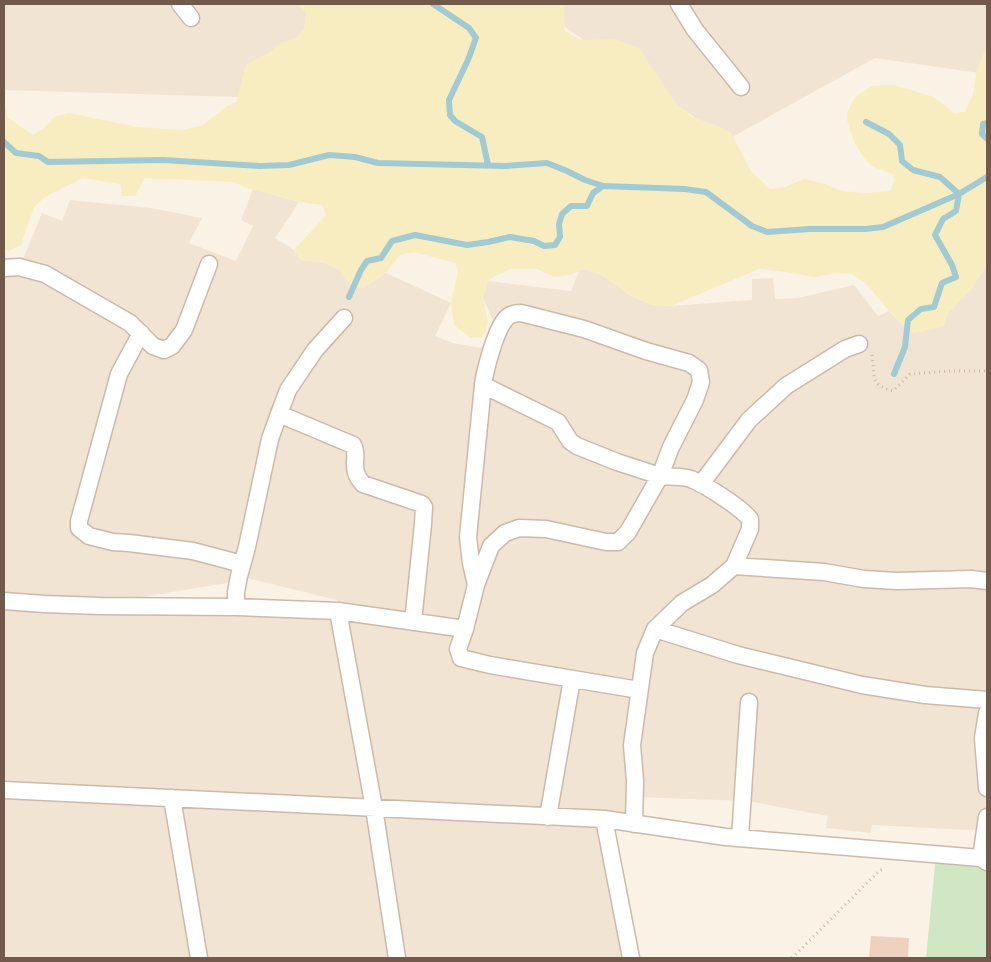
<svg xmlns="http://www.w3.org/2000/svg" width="991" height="962" font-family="'Open Sans',sans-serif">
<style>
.residential{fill:#f1e4d3;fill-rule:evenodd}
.green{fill:#d1e7c4}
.sand{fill:#f8edc1}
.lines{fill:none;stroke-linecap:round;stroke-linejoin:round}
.stream{stroke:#a1cad3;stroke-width:6}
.building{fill:#eed2be}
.minor-casing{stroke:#cbbaab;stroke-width:19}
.path{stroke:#d2b5a1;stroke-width:3;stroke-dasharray:1 4;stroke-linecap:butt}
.minor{stroke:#fff;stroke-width:16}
</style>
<rect width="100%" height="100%" fill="#faf2e4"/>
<path class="residential" d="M4,4h304l-1,95 -303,-9z
M532,4h455v70l-112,-16 -148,82z
M253,189l46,13 -24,36 19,12 7,10 24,3 15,7 6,10 17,8 23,-15 65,30 -16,33 18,7 39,7 6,-18 -15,-34 5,-17 83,10 8,-20 6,-2 17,6 26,19 24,11 19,1 81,-6v-21l21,-1 2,21 23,-1 56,-13 24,31 11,-5 10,11 44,5 5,-14 24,-25 15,-24v567l-115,-6 -1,8 -45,-5 2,-12 -80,-15 -113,-4 -1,27 -30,-5 27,139h-627v-697l20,-4 18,-44 20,8 8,-21 81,8 51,10 -13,25 47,18 17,-35 -12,-6zM234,575l103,25 1,11 -227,-9 116,-19z"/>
<path class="green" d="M936,854l51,8v96h-61z"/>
<path class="sand" d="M298,4h266l1,27 16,9 35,-1 23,9 36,54 17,15 26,9 13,7 20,38 19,18 15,-2 19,-8 18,4 20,8 24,2 24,-2 5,-12 -4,-6 -18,-6 -8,-8 -10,-15 -8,-24v-8l9,-16 16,-10 22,-1 40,12 20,16 11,-1 8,-18 4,-26 10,-22v218l-15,24 -24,25 -5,14 -30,6 -14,-11 -33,-38 -14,-10 -16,-1 -21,4 -29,-5 -27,-3 -88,37 -19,-1 -24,-11 -26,-19 -16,-6 -17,6 -15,2 -17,-8h-26l-16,7 -7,5 -5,17 5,25 -5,14 -13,1 -16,-13 -3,-22 7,-32 -3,-8 -41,-11 -14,3 -14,18 -23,15h-9l-8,-8 -6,-10 -15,-7 -24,-3 -7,-10 32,-35 -4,-10 -23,-3 -17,-5 -38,-10 -10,-5 -89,-4 -10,18h-13l-2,-12 -37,-6 -38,19 -11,10 -13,38 -12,6 -5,-2v-145l4,14 25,17 11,-7 10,-11 15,-4 69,14 44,3 21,-5 24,-19 9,-4 10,-37 24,-13 10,-9 16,-5 8,-10 2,-15z"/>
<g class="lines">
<path class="stream" d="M433,4l36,24 7,10 -8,22 -19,40 1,15 5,6 27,16 6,28
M866,122l23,12 11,11 2,16 11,9 27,7 19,17 -3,17 -13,8 -8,16 17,30 4,12 -14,6 -8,24 -13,2 -13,11 -3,27 -11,27
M987,123l-4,1 -1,10 5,5
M4,142l12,11 23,3 9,6 115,-2 97,6 29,-1 40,-10 26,2 23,6 127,3 42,-3 20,8 18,9 18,6 82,3 21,3 46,34 15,6 43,-3h55l18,-2 76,-33 28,-17
M349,297l12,-27 6,-9 14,-3 11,-17 23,-6 52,10 21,-3 22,-5 24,4 10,5 11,-1 5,-8 -1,-13 3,-10 9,-8h16l6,-13 10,-7"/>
</g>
<path class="building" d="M871,936l38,2 -1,20h-39z"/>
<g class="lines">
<defs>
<path id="minor" d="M180,4l11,14
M679,4l16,26 46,57
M4,268l15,-1 26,7 85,49 23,23 11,4 8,-4 12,-16 25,-66
M141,333l-22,41 -40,147v7l10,8 24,6 16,1 64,8 49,13
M279,414l74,31c7,12 -5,23 10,39l59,20 2,3 -1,17 -10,98
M701,484l48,-64 37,-34 59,-37 14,-5
M734,566l90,6 40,7 33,2 74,-2 16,2
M476,585l-5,-22 -3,-26 15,-152c2,-15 12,-52 21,-64 4,-6 9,-8 17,-8l63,16 62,22 43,12 10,7 2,12 -6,18 -24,47 -11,29 -43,-14 -40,-16 -7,-5 -12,-19 -75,-37
M4,601l40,3 56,2 136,1 102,4 127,18 11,-44 15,-39 14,-13 14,-5 27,1 60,13h12l10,-10 32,-56c10,1 22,0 31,3 15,6 49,28 59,40v10l-16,37 -22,19 -30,18 -27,26 -10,24 -13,92 3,36 -1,43
M236,607v-15l3,-16 8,-29 23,-108 9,-25 9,-24 27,-40 29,-32
M338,611l36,197 23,150
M465,629l-7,20 3,9 29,7 149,25
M655,629l83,26 124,30 63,10 62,5
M987,713l-4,25 4,50
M4,790l600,29 122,18 255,21 6,4
M172,798l27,160
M548,817l24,-138
M604,819l27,139
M740,838l9,-136
M981,858l6,-41"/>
</defs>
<use href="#minor" class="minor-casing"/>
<path class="path" d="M872,355c3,20 -3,30 21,36l17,-17 41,-3h36
M792,958l86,-86 6,-4"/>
<use href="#minor" class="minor"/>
</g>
<rect width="991" height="962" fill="none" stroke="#715a4c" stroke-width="10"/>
</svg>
